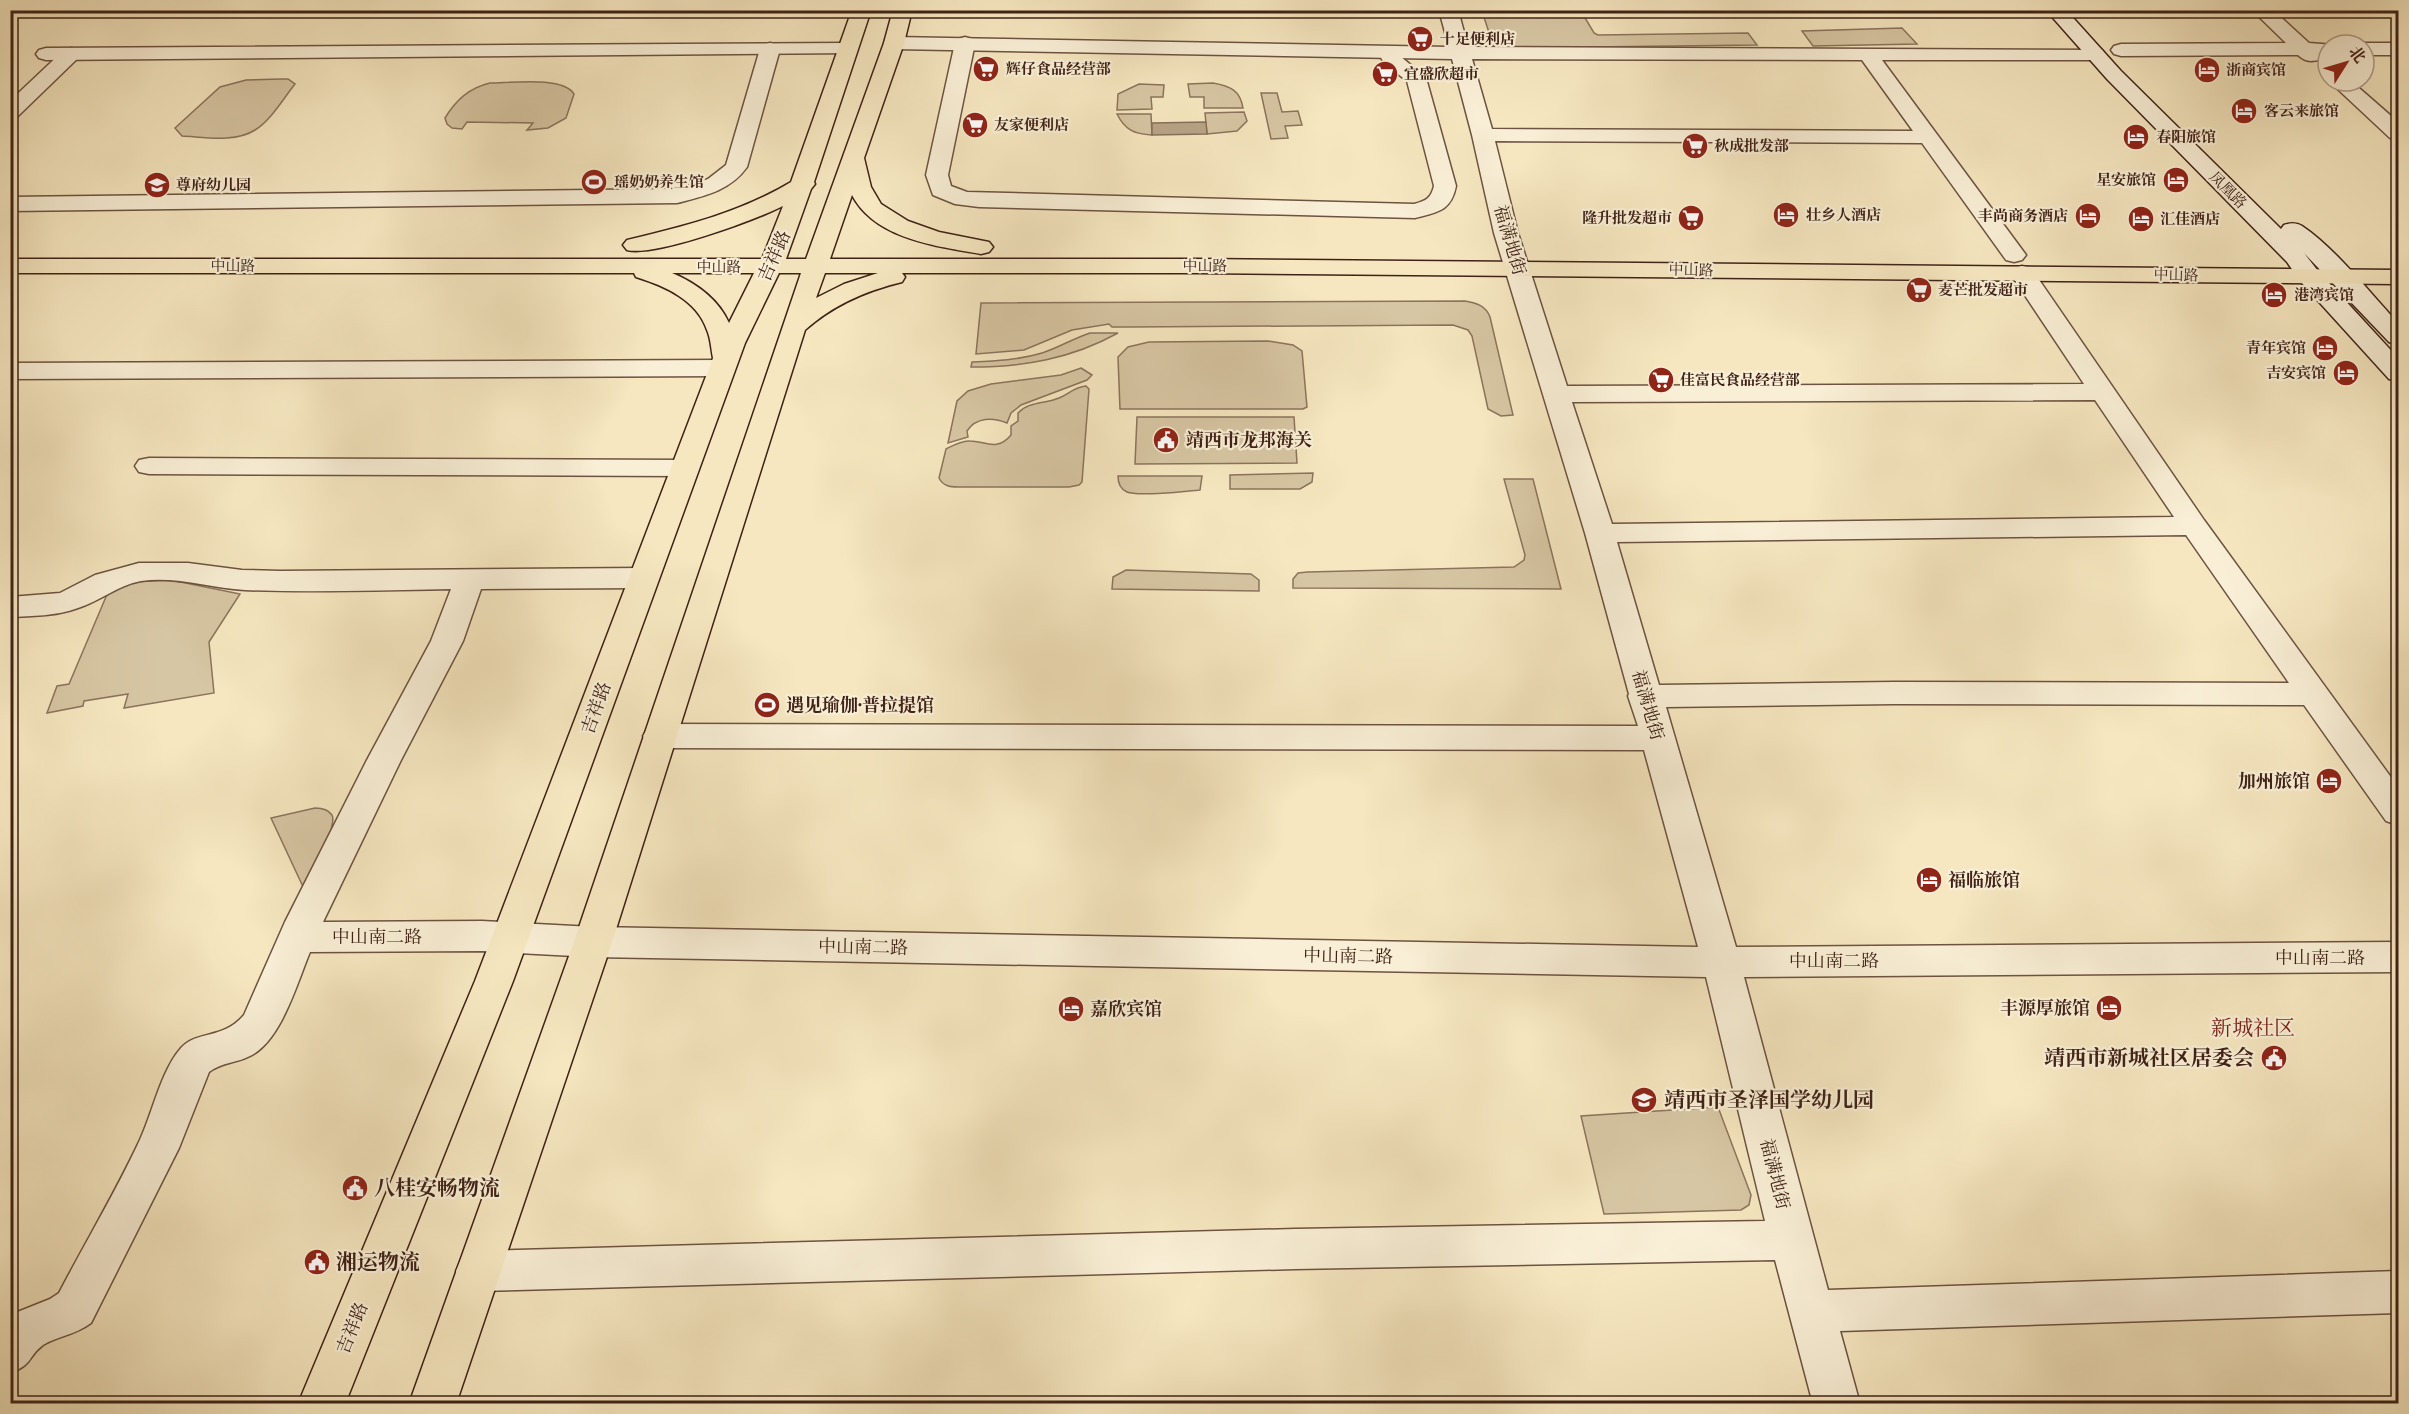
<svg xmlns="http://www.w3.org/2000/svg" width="2409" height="1414" font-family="'IM FELL Great Primer','Noto Serif SC',serif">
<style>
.green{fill:#d7c6a3;stroke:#8b745d;stroke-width:1.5}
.water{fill:#b8a487;stroke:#88705a;stroke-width:1.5}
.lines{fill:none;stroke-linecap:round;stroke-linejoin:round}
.pedestrian-casing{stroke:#6d5341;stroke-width:3}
.minor-casing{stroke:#6d5341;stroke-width:3}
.secondary-casing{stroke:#3f2217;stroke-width:3}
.primary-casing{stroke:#3f2217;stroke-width:3}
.pedestrian{fill:#f9efd6;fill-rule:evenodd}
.minor{fill:#f9efd6;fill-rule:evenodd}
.secondary{fill:#f9efd6;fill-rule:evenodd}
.primary{fill:#f6e7c0;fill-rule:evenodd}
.labels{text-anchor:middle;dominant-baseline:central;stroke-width:4.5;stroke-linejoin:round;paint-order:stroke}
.far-poi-label{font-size:15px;font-weight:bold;fill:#3f2217;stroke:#f9efd6;text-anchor:start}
.far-street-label{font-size:15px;fill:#3f2217;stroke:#f9efd6}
.street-label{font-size:18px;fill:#3f2217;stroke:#f9efd6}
.poi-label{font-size:18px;font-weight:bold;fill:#3f2217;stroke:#f9efd6;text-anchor:start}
.quarter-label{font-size:21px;fill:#7a1f14;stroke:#f9efd6}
.near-poi-label{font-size:21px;font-weight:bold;fill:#3f2217;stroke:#f9efd6;text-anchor:start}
</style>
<rect width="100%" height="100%" fill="#f6e7c0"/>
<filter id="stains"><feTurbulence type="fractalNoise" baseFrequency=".00333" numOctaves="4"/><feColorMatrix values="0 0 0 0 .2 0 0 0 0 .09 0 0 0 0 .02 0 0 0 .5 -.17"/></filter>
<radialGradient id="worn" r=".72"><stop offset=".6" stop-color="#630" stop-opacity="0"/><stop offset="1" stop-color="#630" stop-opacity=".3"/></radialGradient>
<path class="green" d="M1482,11h99l13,22 4,2 150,-2 9,12 -263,3z
M1902,28l15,16 -104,2 -11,-15z
M281,79h7l7,5c-12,15 -24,36 -40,46 -20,13 -51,7 -73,6l-7,-8 45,-41 26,-7z
M490,83c20,0 73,-7 84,11l-8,24 -18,10 -21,2 6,-7 -66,-1 -5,7 -10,-1 -5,-4 -2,-6c11,-18 24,-30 45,-35z
M1213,83c17,3 27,7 30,25h-39v-11h-14l-2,-13z
M1139,84l25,1 -1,12h-12l1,12 -35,1 1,-16z
M1261,93h16l5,19 16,-1 4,14 -17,1 3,12 -17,1z
M1244,112l3,9 -10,10 -30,3 -2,-21z
M1117,114h34l1,21c-18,-1 -27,-5 -35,-21z
M1465,301c12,2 21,5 25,16l23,98 -12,1 -13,-7 -16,-73 -4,-6 -15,-5 -323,2h-18l-3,-3 -37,6 -48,20 -48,4 5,-51z
M1090,333h28c-47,26 -95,34 -147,34l1,-5c23,-1 47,-2 70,-9 16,-5 30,-14 48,-20z
M1268,341l25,4 9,6 5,56 -4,2h-183l-2,-52 10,-10 21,-5z
M1081,368l11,7 -5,5 -66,25 -10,8 -4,10c-14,-6 -31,-6 -40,8l1,6 -20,6 9,-42 11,-10 23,-7 70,-9z
M1086,386l3,3 -7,93 -3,3 -10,2h-111c-8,0 -15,-1 -19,-9l7,-29c6,-3 16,-9 24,-8 15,0 27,11 41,-6v-9l7,-5v-8c11,-12 27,-9 41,-15 10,-4 15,-11 27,-12z
M1137,417h157l3,46 -162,1z
M1313,473l-1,9 -12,7h-70v-14z
M1118,476h84l-2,14c-15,1 -61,7 -73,2 -7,-3 -9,-9 -9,-16z
M1504,479h29l28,110 -268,-1v-9l5,-6 9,-1 207,-5 10,-7 1,-5z
M1126,570l125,4 8,6v11l-147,-2 1,-12z
M171,580l69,14 -31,48 5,51 -90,15 4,-14 -44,7 -1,5 -36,7 10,-27 12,-2 39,-92 25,-10z
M315,808c7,0 13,1 17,7 6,12 -21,63 -27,76l-34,-73z
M1718,1107l33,88 -2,10 -8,5 -137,4 -23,-98z"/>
<path class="water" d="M1206,122l1,12 -55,1v-12z"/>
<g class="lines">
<defs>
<path id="pedestrian" d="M965,37l7,2 3,4 -27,132 3,11 16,6 447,12c12,-3 17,-6 20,-18l-27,-105 -23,-18 -6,-11 3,-4h14l5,8 26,22 30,108c-5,25 -18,26 -41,32l-436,-11 -24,-3 -22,-9 -7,-20 29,-132 3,-4z
M770,43l7,2 3,4 -33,118c-17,24 -43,29 -70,36l-667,8v-14l667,-8 31,-10 18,-14 34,-116 3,-4z
M71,48l7,2 3,4 -3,4 -61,59 -7,2v-18l54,-51z"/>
<path id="minor" d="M1439,10h19l10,37 634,3 3,4 -3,4 -7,2h-213l144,195 -4,5 -8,2 -8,-2 -84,-117 -427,-2 23,92 49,153 517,-2 -74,-111 3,-5 9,-2 9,2 173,252 194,267v38l-12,-4 -82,-116 -410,-1 -228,3 70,240 662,-5v30l-654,5 84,313 570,-19v42l-558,18 20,73h-47l-38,-144 -480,9 -817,22 -16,-6 -6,-14 6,-14 16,-6 817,-22 470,-8 -59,-244 -1113,-20 -111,-6 -172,1c-13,31 -28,86 -58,103 -14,8 -30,7 -43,17l-30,76 -88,175c-16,12 -36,14 -48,22 -16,12 -9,19 -33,28v-58l40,-16 9,-6c26,-50 55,-98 79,-149 14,-28 22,-72 43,-96 16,-18 42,-8 63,-33l41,-93 82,-162 64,-119 20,-52c-69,1 -138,4 -206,1 -35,-2 -69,-14 -104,-9 -23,4 -41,20 -63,27 -22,8 -45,8 -68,9v-20l50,-4 35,-18 44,-12h49l54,7 38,1 364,-3 11,3 4,7 -4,7 -11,3 -163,1 -18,52 -62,119 -78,162 159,-1 111,6 1105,20 -54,-197 -984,-2 -12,-4 -5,-8 5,-8 12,-4 978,2 -10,-30 1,-2 -44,-161 -91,-300 -22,-98 -20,-76 -558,-10 -7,-2 -3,-4 3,-4 7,-2 555,10zM1472,59l390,1 51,71 -421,-2zM2095,400l79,117 -562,7 -40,-122zM2186,535l103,148 -395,-1 -235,3 -42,-143z
M2252,10h21l36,33 26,2h-7v10h-8l-2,5c-9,2 -13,1 -20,-5l-177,1 -7,-2 -3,-4 3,-4 7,-2 165,-1z
M847,43l7,2 3,4 -3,4 -808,7 -7,-2 -3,-4 3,-4 7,-2z
M2364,43h34v12h-34v-10h-7z
M2329,81h22l47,41v17l-8,-1z
M722,360l9,2 4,6 -4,6 -9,2 -712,3v-16z
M149,458l536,2 10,2 4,6 -4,6 -10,2 -536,-2 -10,-2 -4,-6 4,-6z"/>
<path id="secondary" d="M2046,10h20l55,61 160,158 3,-4c6,-2 12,-3 18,1 33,22 68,67 96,97v22l-9,-3 -85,-89 14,18 80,87v23l-9,-2 -89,-98 -13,-19 -180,-183z"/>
<path id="primary" d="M852,10h19l-57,172 1,2 -4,5 -25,70h20l78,-216 9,-33h19l-8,33 -40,115 7,29 10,17 27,17 31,11 50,10 4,5 -4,5 -8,2c-45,-8 -106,-15 -129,-59l-22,64h366l1202,11v14l-1202,-11h-294l3,4 -3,5c-37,9 -69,23 -97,48l-193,612 -156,462h-47l165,-462 227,-669h-22l-34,70 -232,638 -168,423h-47l177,-423 238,-623c-2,-9 -2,-19 -6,-28 -10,-30 -42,-44 -71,-53l-2,-4h-624v-14h752l21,-53c-28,14 -128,51 -156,44l-4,-5 4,-5c58,-14 112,-27 164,-58zM672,273h82l-25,50c-11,-24 -33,-40 -57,-50zM825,273h53l-34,11 -28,14z"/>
</defs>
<use href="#pedestrian" class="pedestrian-casing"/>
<use href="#minor" class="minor-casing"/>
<use href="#secondary" class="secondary-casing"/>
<use href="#primary" class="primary-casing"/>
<use href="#pedestrian" class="pedestrian"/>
<use href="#minor" class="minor"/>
<use href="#secondary" class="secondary"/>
<use href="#primary" class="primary"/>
</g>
<defs>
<symbol id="supermarket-disc" viewBox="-11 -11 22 22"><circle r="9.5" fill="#8f2418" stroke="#f9efd6"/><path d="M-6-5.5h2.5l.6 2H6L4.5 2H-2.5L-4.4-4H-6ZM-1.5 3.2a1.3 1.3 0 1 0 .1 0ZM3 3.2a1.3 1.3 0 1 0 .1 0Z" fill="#fff"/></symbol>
<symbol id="hotel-disc" viewBox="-11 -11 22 22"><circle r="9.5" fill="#8f2418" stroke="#f9efd6"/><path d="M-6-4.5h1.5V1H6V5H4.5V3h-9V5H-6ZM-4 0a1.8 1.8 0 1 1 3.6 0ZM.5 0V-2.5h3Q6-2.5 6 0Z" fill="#fff"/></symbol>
<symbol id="stadium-disc" viewBox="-11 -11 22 22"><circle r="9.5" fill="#8f2418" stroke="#f9efd6"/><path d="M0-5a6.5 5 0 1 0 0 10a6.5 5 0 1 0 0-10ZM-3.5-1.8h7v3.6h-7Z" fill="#fff"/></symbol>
<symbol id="school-disc" viewBox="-11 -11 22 22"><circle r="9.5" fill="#8f2418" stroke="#f9efd6"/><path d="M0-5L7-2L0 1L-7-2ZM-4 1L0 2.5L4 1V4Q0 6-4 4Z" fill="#fff"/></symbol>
<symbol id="civic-disc" viewBox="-11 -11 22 22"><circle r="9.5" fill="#8f2418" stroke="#f9efd6"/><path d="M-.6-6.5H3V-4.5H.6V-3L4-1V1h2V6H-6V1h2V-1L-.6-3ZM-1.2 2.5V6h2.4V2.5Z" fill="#fff"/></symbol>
</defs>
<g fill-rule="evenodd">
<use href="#supermarket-disc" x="1405" y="24" width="30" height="30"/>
<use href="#supermarket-disc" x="971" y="54" width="30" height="30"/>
<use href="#hotel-disc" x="2192" y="55" width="30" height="30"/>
<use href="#supermarket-disc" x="1370" y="59" width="30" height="30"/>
<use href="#hotel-disc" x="2229" y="96" width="30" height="30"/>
<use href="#supermarket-disc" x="960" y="110" width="30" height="30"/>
<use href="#hotel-disc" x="2121" y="122" width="30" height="30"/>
<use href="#supermarket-disc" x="1680" y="131" width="30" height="30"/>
<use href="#hotel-disc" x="2161" y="165" width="30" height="30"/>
<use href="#stadium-disc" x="579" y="167" width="30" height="30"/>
<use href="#school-disc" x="142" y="170" width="30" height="30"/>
<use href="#hotel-disc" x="1771" y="200" width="30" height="30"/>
<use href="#hotel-disc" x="2073" y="201" width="30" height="30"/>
<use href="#supermarket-disc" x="1676" y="203" width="30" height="30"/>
<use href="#hotel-disc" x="2126" y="204" width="30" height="30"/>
<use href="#supermarket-disc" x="1904" y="275" width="30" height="30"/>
<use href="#hotel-disc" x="2259" y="280" width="30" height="30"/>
<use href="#hotel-disc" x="2310" y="333" width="30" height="30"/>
<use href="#hotel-disc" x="2331" y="358" width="30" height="30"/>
<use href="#supermarket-disc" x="1646" y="365" width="30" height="30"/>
<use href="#civic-disc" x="1151" y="425" width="30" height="30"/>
<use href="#stadium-disc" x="752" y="690" width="30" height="30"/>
<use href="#hotel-disc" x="2314" y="766" width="30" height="30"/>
<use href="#hotel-disc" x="1914" y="865" width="30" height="30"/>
<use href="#hotel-disc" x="2094" y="993" width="30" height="30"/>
<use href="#hotel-disc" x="1056" y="994" width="30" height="30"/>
<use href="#civic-disc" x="2259" y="1043" width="30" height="30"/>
<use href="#school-disc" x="1629" y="1085" width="30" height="30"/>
<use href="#civic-disc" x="340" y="1173" width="30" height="30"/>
<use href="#civic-disc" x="302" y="1247" width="30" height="30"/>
</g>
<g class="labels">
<g class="far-poi-label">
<text x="1440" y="39">十足便利店</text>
<text x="1006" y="69">辉仔食品经营部</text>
<text x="2226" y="70">浙商宾馆</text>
<text x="1404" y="74">宜盛欣超市</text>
<text x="2264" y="111">客云来旅馆</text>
<text x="994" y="125">友家便利店</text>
<text x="2156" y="137">春阳旅馆</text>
<text x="1714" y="146">秋成批发部</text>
<text x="2156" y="180" text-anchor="end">星安旅馆</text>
<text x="614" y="182">瑶奶奶养生馆</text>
<text x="176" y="185">尊府幼儿园</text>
<text x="1806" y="215">壮乡人酒店</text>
<text x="2068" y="216" text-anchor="end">丰尚商务酒店</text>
<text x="1672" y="218" text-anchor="end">隆升批发超市</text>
<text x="2160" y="219">汇佳酒店</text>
<text x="1938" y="290">麦芒批发超市</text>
<text x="2294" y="295">港湾宾馆</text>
<text x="2306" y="348" text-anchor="end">青年宾馆</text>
<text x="2326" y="373" text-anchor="end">吉安宾馆</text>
<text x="1680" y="380">佳富民食品经营部</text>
</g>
<g class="far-street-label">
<text transform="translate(2228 190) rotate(45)">凤凰路</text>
<text x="233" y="266">中山路</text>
<text x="1205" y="266">中山路</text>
<text x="719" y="267">中山路</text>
<text transform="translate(1691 270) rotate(1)">中山路</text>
<text transform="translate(2176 275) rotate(1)">中山路</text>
</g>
<g class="street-label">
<text transform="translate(1510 240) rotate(74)">福满地街</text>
<text transform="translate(774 256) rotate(-66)">吉祥路</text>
<text transform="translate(1648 705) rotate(74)">福满地街</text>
<text transform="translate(596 708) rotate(-70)">吉祥路</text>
<text x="377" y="937">中山南二路</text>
<text transform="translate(863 947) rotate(1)">中山南二路</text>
<text transform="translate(1348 956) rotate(1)">中山南二路</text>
<text x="2320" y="958">中山南二路</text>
<text x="1834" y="961">中山南二路</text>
<text transform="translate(1775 1174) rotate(76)">福满地街</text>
<text transform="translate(352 1328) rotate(-68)">吉祥路</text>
</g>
<g class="poi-label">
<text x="1186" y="440">靖西市龙邦海关</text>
<text x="786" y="705">遇见瑜伽·普拉提馆</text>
<text x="2310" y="781" text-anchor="end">加州旅馆</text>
<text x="1948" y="880">福临旅馆</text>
<text x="2090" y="1008" text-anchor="end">丰源厚旅馆</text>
<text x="1090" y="1009">嘉欣宾馆</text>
</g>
<g class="quarter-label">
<text x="2253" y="1028">新城社区</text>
</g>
<g class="near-poi-label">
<text x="2254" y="1058" text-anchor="end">靖西市新城社区居委会</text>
<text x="1664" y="1100">靖西市圣泽国学幼儿园</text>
<text x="374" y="1188">八桂安畅物流</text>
<text x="336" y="1262">湘运物流</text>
</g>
</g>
<rect width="2409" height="1414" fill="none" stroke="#f6e7c0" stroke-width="36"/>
<rect x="12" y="12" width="2385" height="1390" fill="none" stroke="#3f2217" stroke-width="3"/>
<rect x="18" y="18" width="2373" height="1378" fill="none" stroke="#3f2217" stroke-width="1.5"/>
<g transform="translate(2346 63) rotate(53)"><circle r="28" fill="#f9efd6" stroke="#af9d8a" stroke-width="1.5"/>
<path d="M0-4.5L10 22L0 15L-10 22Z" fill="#8f2418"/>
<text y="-9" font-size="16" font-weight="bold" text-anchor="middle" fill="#3f2217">北</text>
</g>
<rect width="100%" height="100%" filter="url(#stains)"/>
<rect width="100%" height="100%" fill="url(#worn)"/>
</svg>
